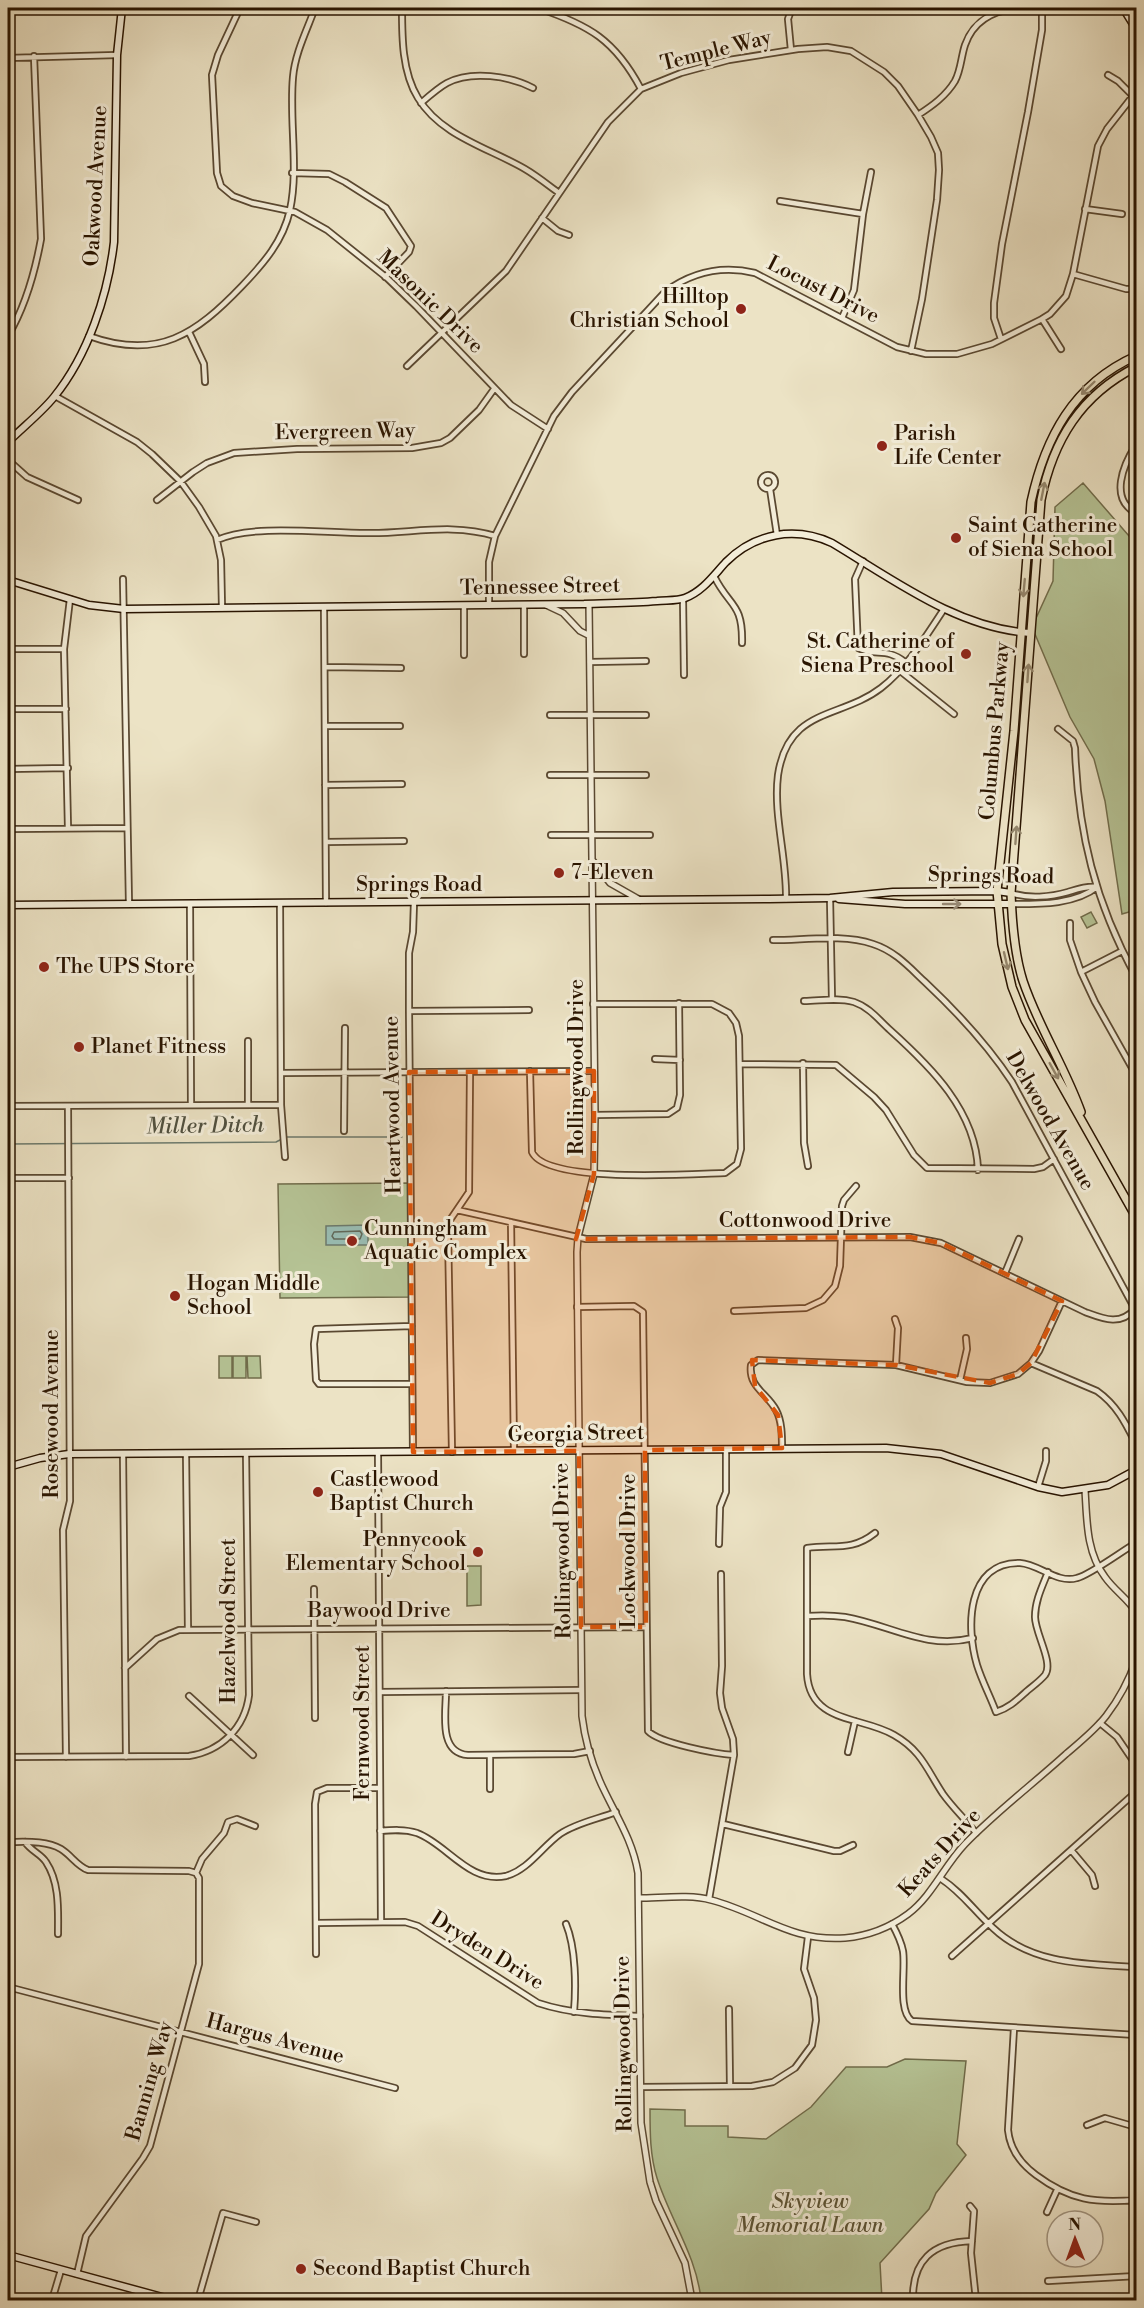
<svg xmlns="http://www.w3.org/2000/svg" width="1144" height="2308" font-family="'Libre Bodoni',serif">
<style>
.green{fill:#b6c496;stroke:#706c4b;stroke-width:1.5}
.water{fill:#99beb5;stroke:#6c7a6d;stroke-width:1.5}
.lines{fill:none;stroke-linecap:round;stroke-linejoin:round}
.shore{stroke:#61695a;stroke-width:1.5}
.stream{stroke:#6c7a6d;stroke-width:1.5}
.minor-casing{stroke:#5a4831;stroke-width:8}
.tertiary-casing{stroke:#5a4831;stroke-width:8}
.secondary-casing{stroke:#291400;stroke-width:9}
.primary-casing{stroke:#291400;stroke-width:10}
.minor{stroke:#f3edd9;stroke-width:4.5}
.tertiary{stroke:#f3edd9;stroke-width:5}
.secondary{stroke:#f3edd9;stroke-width:6}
.primary{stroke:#ece3c5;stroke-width:7}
.oneway{stroke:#94866c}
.oneway2{stroke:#988b77}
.marked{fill:#de560b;fill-opacity:0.2;stroke:#de560b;stroke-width:4.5;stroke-dasharray:12 8;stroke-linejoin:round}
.poi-dot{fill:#8f2418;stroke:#f3edd9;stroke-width:2}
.labels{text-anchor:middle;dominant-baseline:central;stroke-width:6;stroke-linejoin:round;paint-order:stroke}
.street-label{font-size:21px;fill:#291400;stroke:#f3edd9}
.poi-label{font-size:21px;fill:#291400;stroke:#f3edd9;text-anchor:start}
.park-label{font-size:21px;font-style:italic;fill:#5a5234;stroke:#f3edd9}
.water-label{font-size:22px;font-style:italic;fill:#50503f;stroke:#f3edd9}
</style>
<rect width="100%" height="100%" fill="#ece3c5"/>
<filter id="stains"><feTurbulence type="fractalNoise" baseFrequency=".00333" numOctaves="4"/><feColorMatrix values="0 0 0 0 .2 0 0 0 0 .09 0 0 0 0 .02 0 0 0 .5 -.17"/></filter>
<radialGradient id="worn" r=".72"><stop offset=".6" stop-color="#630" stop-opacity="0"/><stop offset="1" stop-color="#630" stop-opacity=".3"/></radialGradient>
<path class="green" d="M1083,483l53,61v366l-14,4 -17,-113 -11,-42 -24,-42 -38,-90 21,-46 2,-74z
M1091,912l6,11 -10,5 -6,-11z
M411,1183l1,114 -132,1 -2,-114z
M219,1356h13v22h-13z
M233,1356h13v22h-13z
M247,1356h13l1,22h-13z
M467,1566h14v39l-14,1z
M905,2059l61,2 -9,83 9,11 -30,38 -7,16 -49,54 2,37h-181c-4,-43 -31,-81 -44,-122 -7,-22 -7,-46 -7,-69l35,1v16h43v11l38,2 45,-32 35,-40h41z"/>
<path class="water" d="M368,1225v20h-42v-19z"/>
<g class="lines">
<path class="shore" d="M360,1231l2,3 -2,5h-26l-2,-3 2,-4z"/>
<path class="stream" d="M286,1137h116
M8,1144l268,-2 6,-3"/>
<defs>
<path id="minor" d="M229,8l9,4
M240,8l-22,47 -6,20 5,98 4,13 12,10 19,7 43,9 32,18 60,48 29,28 95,99 37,24
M402,8c0,29 0,64 16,90 23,38 71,50 107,71 12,7 23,16 34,24
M538,8c51,17 77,32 103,81
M791,50l-3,-31 4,-11
M8,58l109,-3
M1108,75l10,6 15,15
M421,103c8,-7 17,-15 26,-20 24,-13 63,-7 86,5
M918,115c14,-9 28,-19 37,-34 6,-11 6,-24 10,-36 9,-26 32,-36 58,-37
M292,173l37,1 16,8 41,26 25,38 -2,6 -24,25
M780,201l83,13
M1085,209l37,5
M542,218l16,13 11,4
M1073,274l53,15h10
M842,318l12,-28 9,-76 8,-42
M1042,319l19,30
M189,332l15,32 1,18
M8,336c17,-29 27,-64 33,-97l-7,-183
M89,336c69,25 107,-2 153,-50 22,-23 41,-45 48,-76 9,-42 -1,-90 3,-133 2,-24 14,-47 22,-69
M1001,339l-7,-21v-15l8,-59 26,-132 14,-82v-22
M407,366l99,-95 102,-149 33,-33 40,-16 48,-13 69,-11 29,-2 24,4 33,21 14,14 20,29 13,22 7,16 1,17 -2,30 -15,99 -11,52
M55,396l82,46 15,12 29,28 18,25 17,29 5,24 1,48
M1136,445c-13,20 -27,54 0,68
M8,460l19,17 51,23
M761 482a7 7 0 1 1 14 0a7 7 0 1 1-14 0Z
M770,489l7,46
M157,500l36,-28 14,-9 27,-10 63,-4 115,-1 29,-5 9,-5 29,-28 15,-21
M217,540c38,-17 111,-6 155,-7 41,0 81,-10 123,3
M863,561l-8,18 3,69c18,9 28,-1 47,14
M714,576c15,31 29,26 28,67
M123,579l6,325
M683,599l1,76
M489,605v-43l6,-26 59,-120 18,-24 93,-100c27,-20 56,-27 90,-19l142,74 29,7h31l35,-10 50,-25 8,-5 16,-18 7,-22 25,-128 9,-17 29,-37
M524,605v49
M464,606v49
M324,607l2,296
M8,649h56
M590,662l56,-1
M325,667l76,1
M899,670l55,44
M8,709h58
M550,715h96
M325,726h75
M1058,729l15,12 2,7c3,85 20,154 61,229
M8,769l60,-1
M550,775h96
M325,785l77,-1
M68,828l-4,-179 6,-50
M8,829l119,-1
M551,835h99
M326,842l78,-1
M1011,893c17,6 40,4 57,-1 10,-3 18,-6 29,-5
M830,898l2,102
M786,899c1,-41 -13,-84 -8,-124 10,-68 63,-56 103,-87 26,-20 45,-52 63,-79
M280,903l1,202 4,52
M190,904l1,201
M1011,904c27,0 64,1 86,-17
M1070,923v17l11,32
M773,940c32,0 70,-6 100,4 22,7 36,23 52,38 33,31 62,62 87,100l124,229
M1122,951l-41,21 14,30 41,73
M804,1001c16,0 34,-4 50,1 15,5 25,18 36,28 41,37 86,81 88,140
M409,1011l120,-1
M248,1041v64
M655,1059l25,1
M803,1063l1,80 4,23
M740,1064l96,1 38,32 12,13 28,45 13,13 107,1 9,-2 11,-8
M530,1071l2,81c14,32 159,22 193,21l12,-9 4,-15 -2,-113 -3,-13 -7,-10 -17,-9h-119
M281,1073l313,-2
M8,1106l273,-1
M595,1115l73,-1 9,-6 3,-13 -1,-92
M344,1131l1,-103
M8,1178h61
M457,1210l129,29 324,-2 31,6 144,69c19,7 35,14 50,-3
M511,1222l3,229
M1005,1273l14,-34
M577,1307l57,-1 9,6 5,419c11,12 68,23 86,24
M734,1311l72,-3 17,-8 12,-14 5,-20 2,-60 2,-6 12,-14
M895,1319l3,9 -2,37
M412,1326l-96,3 -2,15 2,36 3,4h93
M1031,1363l66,28c20,14 29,33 39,53
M960,1380l7,-31 -1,-11
M782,1448c0,-12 0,-27 -6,-38 -9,-17 -28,-23 -25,-45l7,-5 138,5 71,17 23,1 28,-9 13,-11 8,-12 23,-50
M378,1452l3,470
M413,1452l-4,-441v-58l4,-21 1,-30
M452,1452l-4,-220 2,-12 19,-28 1,-120
M186,1453l2,177
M123,1454l3,303
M1038,1487l8,-26v-10
M875,1533c-24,19 -41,11 -68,15v126c3,50 55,42 87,61 28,16 33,35 49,59 10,14 23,26 33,39
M719,1544l1,-37 6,-15v-43
M1048,1572c-6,15 -13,29 -13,45 0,16 19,46 10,58 -5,6 -12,11 -18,16 -10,9 -18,17 -31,21 -6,-16 -14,-31 -19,-47 -11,-37 -11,-103 43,-102 19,1 37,21 57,15 13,-3 45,-27 59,-35
M314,1589l1,129
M807,1616c13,-1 25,-1 38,1 46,8 80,33 128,21
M125,1668l32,-29 22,-9 467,-3
M446,1691c0,22 -8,62 22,64l106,-1 16,-3
M380,1692l201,-2
M189,1696l64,59
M1100,1723l17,14 19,28
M848,1752l7,-31
M8,1757l181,-1c32,-5 56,-28 60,-61l-3,-242
M66,1757l-3,-227 7,-29 -2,-395
M490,1789v-34
M723,1824l111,27h6l13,-6
M380,1831c12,-1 25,-2 37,2 30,11 52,51 89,43 22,-6 36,-29 54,-42 16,-11 38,-15 56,-22
M8,1842c16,0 38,-2 53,7 10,6 16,17 27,21l101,1 7,2 3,5v86l-49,182 -7,12 -57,78 -9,38
M25,1842c6,9 16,12 21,20 14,21 12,49 12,72
M1071,1850l21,25 3,11
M196,1873l6,-14 22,-26 4,-11 9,-3 18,7
M940,1878c23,15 34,33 53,50 39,37 94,36 143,39
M709,1899l25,-144 -1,-16 -11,-31 -2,-15 2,-27 -1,-92
M316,1923l89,-1 13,4 120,77c33,11 68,12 102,13
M566,1924c10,24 10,63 8,88
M892,1924c5,9 9,17 11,27 3,18 -6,60 9,70l224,14
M316,1954l-1,-150 2,-12 10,-4h53
M952,1956l184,-164
M8,1987l387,101
M729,2009l1,77
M1014,2028l-6,102c2,20 13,34 28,45 35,26 59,28 100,25
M641,2087l111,-1 21,-4 22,-14 17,-23 4,-25 -2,-22 -10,-29 4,-32
M1087,2125l18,-7 31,9
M1136,2168l-1,17 1,54
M970,2206l4,5 -3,42 5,47
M1047,2212l10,-22
M1048,2281l88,-5
M52,2300l9,-30
M198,2300l25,-87 33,9
M913,2300c-1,-39 19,-58 59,-59"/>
<path id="tertiary" d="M589,604l6,511 -1,59 -16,63 -1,15 5,464c3,25 11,52 23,76 13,27 28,50 33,81l3,250 9,59 6,19 29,62 7,37
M546,605l17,8 17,18 8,4
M593,861l17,22 30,17
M1085,1490c2,30 1,62 20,87 9,13 23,22 31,35
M639,1898c21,0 52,-4 72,2 50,13 79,42 134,38 22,-2 44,-10 63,-24 24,-18 36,-48 57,-70 31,-32 68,-60 101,-90 14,-12 29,-24 40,-38 13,-17 23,-36 30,-56"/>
<path id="secondary" d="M1123,8l13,21
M1134,8l2,4
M8,442c15,-15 33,-29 46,-45 34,-42 54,-102 60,-155l3,-187 5,-47
M8,580l81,25 35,4 460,-5c24,-1 49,-1 73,-3 9,-1 20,0 28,-3 18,-7 28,-22 41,-36 29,-29 69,-36 106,-19 62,37 125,85 198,90
M839,899l66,5h106
M8,905l761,-6 61,-1 63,-6 104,-1 14,2
M8,1467l32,-9 29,-4 817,-6 55,6 97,33 24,5 46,-7 28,-15
M8,2255l165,45"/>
<path id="primary" d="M1136,356c-63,28 -91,82 -105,146l-17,229 -17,160 5,53 10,43 13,33 111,197
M1081,1112c-16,-45 -43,-86 -58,-131 -9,-28 -11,-59 -12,-88l30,-393c12,-60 40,-105 95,-133"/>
</defs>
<use href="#minor" class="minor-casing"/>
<use href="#tertiary" class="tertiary-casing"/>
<use href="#secondary" class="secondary-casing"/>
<use href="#primary" class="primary-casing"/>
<use href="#minor" class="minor"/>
<use href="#tertiary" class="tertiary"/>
<use href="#secondary" class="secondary"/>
<use href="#primary" class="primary"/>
</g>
<defs><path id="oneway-shaft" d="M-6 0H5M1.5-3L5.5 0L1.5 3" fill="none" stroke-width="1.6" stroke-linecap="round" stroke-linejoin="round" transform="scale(1.5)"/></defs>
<g class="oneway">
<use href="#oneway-shaft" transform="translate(1088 388) rotate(136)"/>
<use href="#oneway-shaft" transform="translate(1043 491) rotate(-79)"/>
<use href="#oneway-shaft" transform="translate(1024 588) rotate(95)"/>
<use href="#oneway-shaft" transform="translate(1028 673) rotate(-86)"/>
<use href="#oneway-shaft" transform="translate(1016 835) rotate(-86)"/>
<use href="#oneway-shaft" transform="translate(1006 961) rotate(77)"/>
<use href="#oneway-shaft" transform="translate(1054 1071) rotate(61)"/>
</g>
<use class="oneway2" href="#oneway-shaft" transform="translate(952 904)"/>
<path class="marked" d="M594,1071v103l-18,65 334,-2 31,6 121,58 -31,62 -13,11 -28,9 -94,-18 -144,-5 3,26 23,29 4,33 -137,2 1,177h-65l-2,-176 -166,1 -4,-380z"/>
<g class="poi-dot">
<circle cx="741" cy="309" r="6"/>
<circle cx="882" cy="446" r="6"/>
<circle cx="956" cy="538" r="6"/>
<circle cx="966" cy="654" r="6"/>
<circle cx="559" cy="873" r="6"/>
<circle cx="44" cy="967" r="6"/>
<circle cx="79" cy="1047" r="6"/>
<circle cx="352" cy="1241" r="6"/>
<circle cx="175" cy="1296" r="6"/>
<circle cx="318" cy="1492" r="6"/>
<circle cx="478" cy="1552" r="6"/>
<circle cx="301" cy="2269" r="6"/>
</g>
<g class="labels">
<g class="street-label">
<text transform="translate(716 51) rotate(-14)">Temple Way</text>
<text transform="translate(96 186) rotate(-87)">Oakwood Avenue</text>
<text transform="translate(823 290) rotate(27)">Locust Drive</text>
<text transform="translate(430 302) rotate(44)">Masonic Drive</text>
<text transform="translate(345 432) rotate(-1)">Evergreen Way</text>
<text transform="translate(540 587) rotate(-1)">Tennessee Street</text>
<text transform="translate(995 731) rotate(-85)">Columbus Parkway</text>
<text transform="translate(991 876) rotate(1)">Springs Road</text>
<text x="419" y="885">Springs Road</text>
<text transform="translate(577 1067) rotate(-90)">Rollingwood Drive</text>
<text transform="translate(393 1105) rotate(-91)">Heartwood Avenue</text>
<text transform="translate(1050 1121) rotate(60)">Delwood Avenue</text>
<text x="805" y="1221">Cottonwood Drive</text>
<text transform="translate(52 1414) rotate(-90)">Rosewood Avenue</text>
<text transform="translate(576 1434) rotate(-1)">Georgia Street</text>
<text transform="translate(563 1551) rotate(-91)">Rollingwood Drive</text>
<text transform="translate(629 1551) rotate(-90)">Lockwood Drive</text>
<text x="379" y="1611">Baywood Drive</text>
<text transform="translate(229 1621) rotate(-90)">Hazelwood Street</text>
<text transform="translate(363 1723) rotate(-90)">Fernwood Street</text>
<text transform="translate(940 1853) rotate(-48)">Keats Drive</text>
<text transform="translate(487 1951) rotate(32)">Dryden Drive</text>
<text transform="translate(275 2039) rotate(15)">Hargus Avenue</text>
<text transform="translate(624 2044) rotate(-91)">Rollingwood Drive</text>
<text transform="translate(150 2081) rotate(-74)">Banning Way</text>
</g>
<g class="poi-label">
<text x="729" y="297" text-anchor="end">Hilltop<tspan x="729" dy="24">Christian School</tspan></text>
<text x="894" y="434">Parish<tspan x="894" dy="24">Life Center</tspan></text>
<text x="968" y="526">Saint Catherine<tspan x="968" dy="24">of Siena School</tspan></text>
<text x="954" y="642" text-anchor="end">St. Catherine of<tspan x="954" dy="24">Siena Preschool</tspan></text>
<text x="571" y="873">7-Eleven</text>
<text x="56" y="967">The UPS Store</text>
<text x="91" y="1047">Planet Fitness</text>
<text x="364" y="1229">Cunningham<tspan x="364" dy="24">Aquatic Complex</tspan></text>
<text x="187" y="1284">Hogan Middle<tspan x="187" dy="24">School</tspan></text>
<text x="330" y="1480">Castlewood<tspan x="330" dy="24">Baptist Church</tspan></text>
<text x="466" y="1540" text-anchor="end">Pennycook<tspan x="466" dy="24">Elementary School</tspan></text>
<text x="313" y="2269">Second Baptist Church</text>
</g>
<g class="park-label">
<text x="810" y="2202">Skyview<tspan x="810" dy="24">Memorial Lawn</tspan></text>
</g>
<g class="water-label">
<text transform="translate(205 1126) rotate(-1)">Miller Ditch</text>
</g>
</g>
<rect width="1144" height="2308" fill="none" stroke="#ece3c5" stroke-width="30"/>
<rect x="9" y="9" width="1126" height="2290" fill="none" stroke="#291400" stroke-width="3"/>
<rect x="15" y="15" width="1114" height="2278" fill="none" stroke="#291400" stroke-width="1.5"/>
<g transform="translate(1075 2239) rotate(359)"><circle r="28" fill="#f3edd9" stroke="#a29682" stroke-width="1.5"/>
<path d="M0-4.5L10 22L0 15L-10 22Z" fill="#8f2418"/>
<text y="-9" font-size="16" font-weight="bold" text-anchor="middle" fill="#291400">N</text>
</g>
<rect width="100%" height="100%" filter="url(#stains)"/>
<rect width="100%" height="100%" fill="url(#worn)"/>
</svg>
